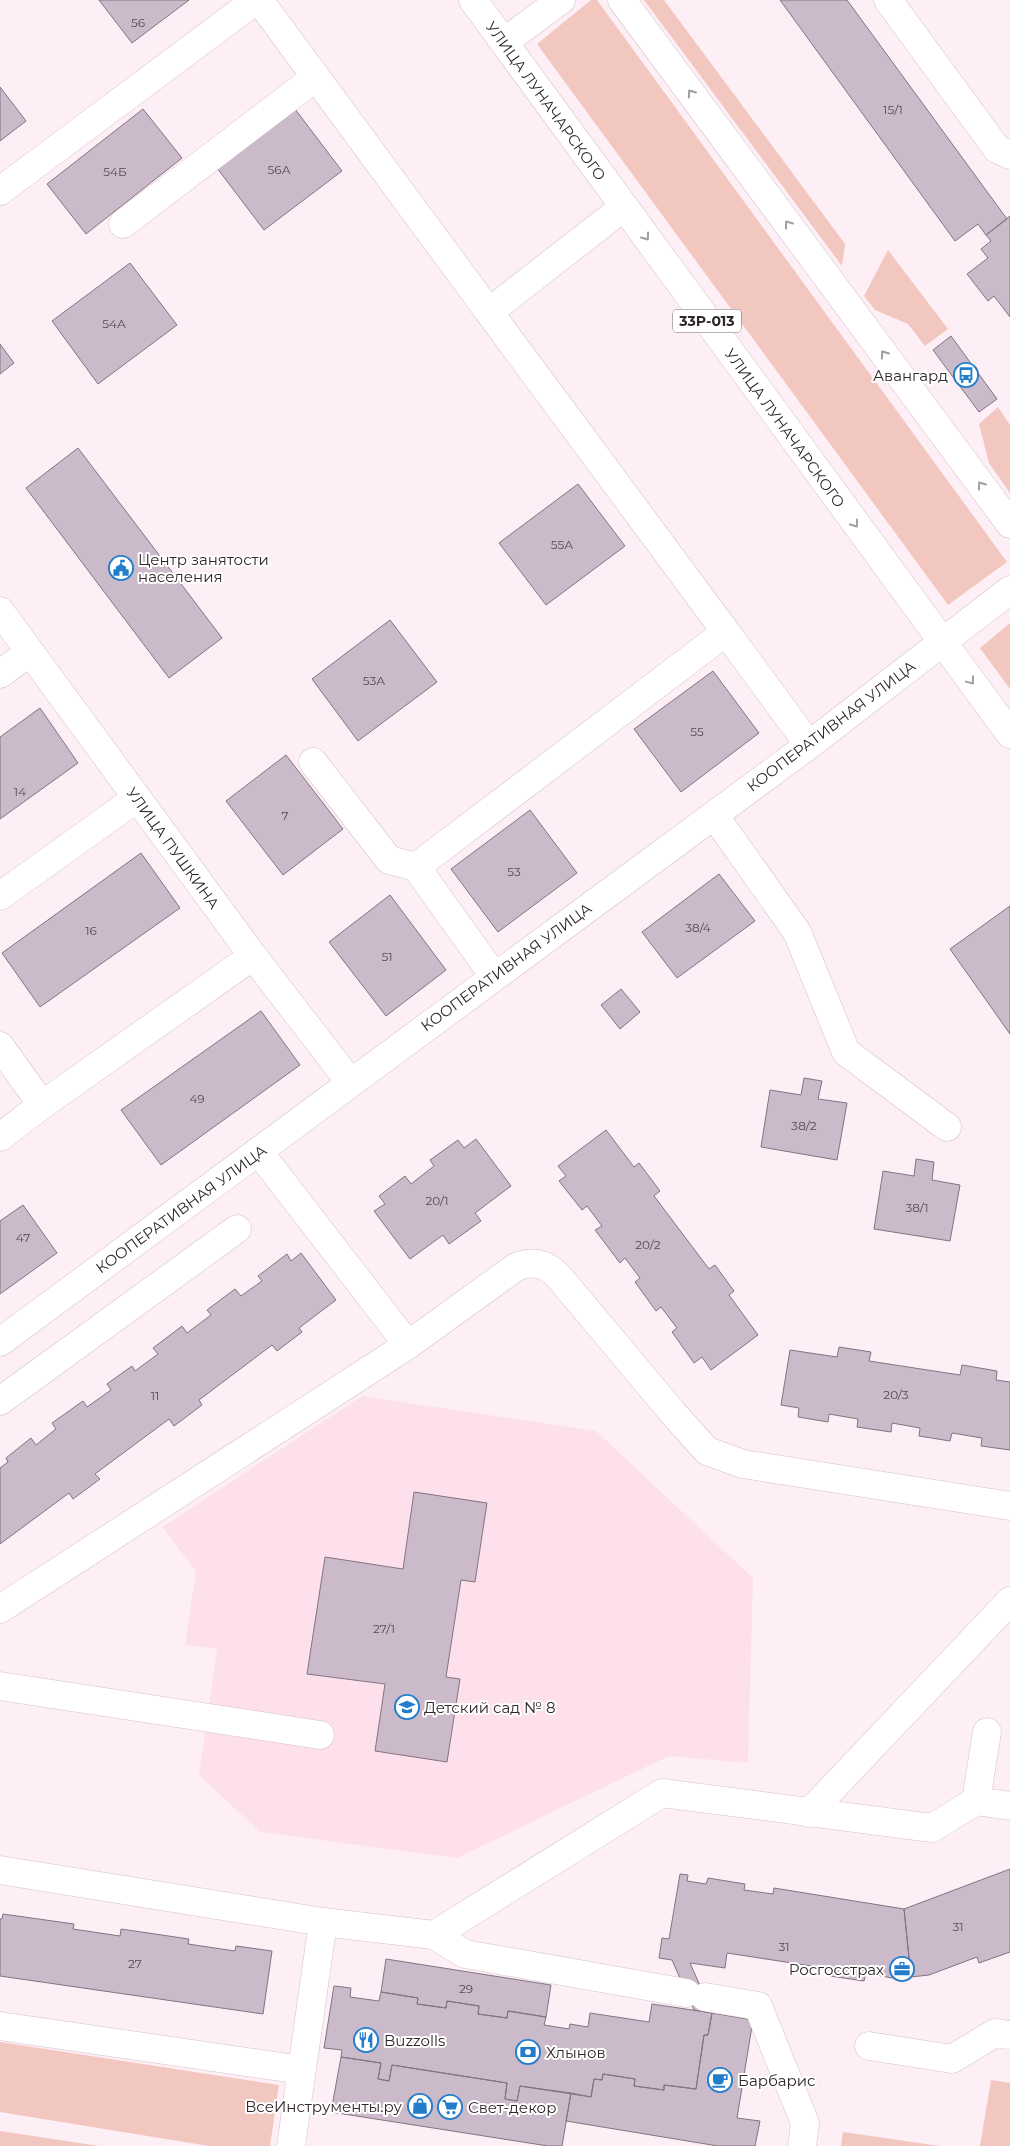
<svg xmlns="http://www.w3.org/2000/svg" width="1010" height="2146" font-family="Montserrat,sans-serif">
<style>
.built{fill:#fee0ed}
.green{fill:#f2c7bf}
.building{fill:#cbbac9;stroke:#837481}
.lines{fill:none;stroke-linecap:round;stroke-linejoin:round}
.minor-casing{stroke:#d6c0c9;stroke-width:29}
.major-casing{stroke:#d6c0c9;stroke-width:29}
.minor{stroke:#fff;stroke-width:28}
.major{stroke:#fff;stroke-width:28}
.oneway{stroke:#a19e9f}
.labels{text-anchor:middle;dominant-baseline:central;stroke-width:4;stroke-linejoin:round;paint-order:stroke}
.number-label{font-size:12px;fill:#564c52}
.shield{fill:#fff;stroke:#6d686a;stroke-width:1}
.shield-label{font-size:14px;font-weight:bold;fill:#2f272a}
.street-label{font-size:15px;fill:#2f272a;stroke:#fff}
.poi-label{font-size:15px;fill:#2f272a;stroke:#fff;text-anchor:start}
</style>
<rect width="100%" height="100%" fill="#fdeff5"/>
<path class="built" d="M362,1396l234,35 157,147 -5,185 -79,-7 -212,102 -197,-26 -61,-57 18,-126 -32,-4 11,-74 -34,-44z"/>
<path class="green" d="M591,0h6l410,562 -59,43 -411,-561z
M644,0h20l181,244 -3,22z
M888,250l60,79 -23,17 -17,-22 -33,-14 -11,-14z
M998,407l12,18v68l-21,-30 -10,-39z
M1010,623v66l-30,-41z
M0,2042l279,43 -9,61h-61l-209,-34z
M991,2080l19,3v63h-30z
M0,2131l99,15h-99z
M843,2132l97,14h-99z"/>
<path class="building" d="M99,0h90l-57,43z
M780,0h67l160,219 -21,16 -8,-11 -23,17z
M0,87l26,34 -26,20z
M143,109l39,49 -96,76 -39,-50z
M295,109l47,62 -78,59 -47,-62z
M1010,216v101l-16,-21 -6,5 -21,-27 21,-16 -7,-9 10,-8 -5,-6z
M130,263l47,62 -79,59 -46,-63z
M951,336l46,63 -18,13 -46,-62z
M0,344l14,19 -14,11z
M78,448l144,190 -53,40 -143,-190z
M578,484l47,62 -79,59 -47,-62z
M390,620l47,62 -79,59 -46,-62z
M713,671l46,62 -78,59 -47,-63z
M40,708l38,55 -78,56v-82z
M286,755l57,74 -60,46 -57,-74z
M530,810l47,63 -79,59 -47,-63z
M141,853l39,55 -140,99 -38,-54z
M719,874l36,47 -78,57 -35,-46z
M390,895l56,75 -60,46 -57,-74z
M1010,906v128l-60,-85z
M621,989l19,23 -20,17 -19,-24z
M261,1011l39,54 -139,100 -40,-55z
M804,1078l18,3 -4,18 29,4 -10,57 -76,-13 9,-57 31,5z
M606,1130l28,37 5,-4 21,28 -6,5 55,73 6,-4 19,26 -5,4 29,40 -47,35 -9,-13 -8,6 -22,-31 5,-4 -16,-21 -5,4 -21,-29 5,-4 -15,-20 -5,5 -25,-33 7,-4 -15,-20 -5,4 -23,-29 7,-5 -8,-10z
M476,1139l35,47 -36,27 6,8 -32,23 -6,-9 -33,24 -36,-48 11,-7 -6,-8 26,-20 6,8 23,-18 -4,-6 28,-20 6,8z
M916,1159l18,3 -2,18 28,5 -10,56 -76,-12 9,-58 31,5z
M23,1205l34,48 -57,41v-73z
M301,1253l35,47 -37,28 3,4 -25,19 -5,-6 -73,55 3,5 -28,21 -5,-7 -74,55 5,5 -27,20 -4,-6 -69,51v-76l8,-6 -2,-4 25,-20 5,7 20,-16 -4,-6 31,-22 4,6 24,-17 -4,-6 25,-18 3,5 23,-17 -5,-6 29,-22 5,7 24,-18 -4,-5 28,-21 6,7 21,-15 -4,-5 29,-22 4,7z
M839,1347l32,5 -2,9 91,14 2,-10 35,6 -1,9 14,2v68l-29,-4 1,-8 -30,-5 -2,8 -31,-5 1,-8 -28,-5 -1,9 -34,-5 1,-8 -29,-5 -1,8 -30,-5 1,-9 -18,-3 9,-55 47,7z
M414,1492l73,11 -12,79 -14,-2 -15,97 14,2 -13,83 -72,-11 10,-67 -78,-10 18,-117 78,12z
M1010,1869v83l-31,11 -2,-6 -48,18 -18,2 -7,-68z
M680,1874l8,1 -1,6 19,3 2,-6 37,6 -1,6 29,4 1,-6 130,21 7,68 -19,1 -26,-5 -2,8 -34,-5 1,-7 -104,-16 -2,15 -35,-5 22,50 -18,-3 -22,-50 -13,-2 3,-20 7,1z
M3,1914l71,10 -1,5 47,7 1,-7 68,10 -1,5 47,7 1,-5 36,5 -9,63 -263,-38v-57h2z
M386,1959l165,26 -5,32 -38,-6 -1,7 -29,-4 1,-8 -32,-5 -1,7 -29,-4 1,-6 -37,-6z
M334,1986l17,2 -1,9 29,4 2,-9 37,6 -1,6 29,4 1,-7 32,5 -1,8 29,4 1,-7 38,6 -2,8 25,4 1,-5 18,3 2,-14 59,9 3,-18 60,9 -4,22h-4l-8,54 -32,-4v5l-30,-4 1,-7 -32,-5 -1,6 -8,-1 -3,18 -71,-11 -3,15 -12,-2 2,-16 -115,-18 -3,16 -11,-2 3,-16 -40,-6 1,-7 -18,-2z
M712,2013l41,7 -16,98 23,3 -5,25h-37l-152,-25 5,-28 20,4 3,-18 8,1 1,-6 32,5 -1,7 30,4v-5l32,4 8,-54h4z
M341,2057l40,6 -3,16 11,2 3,-16 115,18 -2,16 12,2 3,-15 51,7 -9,53h-14l-217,-34z"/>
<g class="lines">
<defs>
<path id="minor" d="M259,0l230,312
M888,0l109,149 13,6
M504,42l57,-42
M0,191l256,-191
M624,207l-135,105 237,320
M123,224l193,-147
M0,611l253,345 97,126
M0,674l30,-22
M313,762l76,98 27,7 310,-235 83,113
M714,815l83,117 49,120 101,75
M416,867l78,109
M0,896l137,-98
M0,1046l42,59 211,-149
M0,1137l42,-32
M259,1152l149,193 108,-78c17,-7 31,-3 43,10l114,136 34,38 36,13 267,42
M0,1342l809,-597 201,-155
M0,1401l237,-172
M0,1609l408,-264
M0,1686l320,49
M987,1732l-11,69 34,5
M809,1813l201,-212
M0,1870l323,52 111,13 228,-142 270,35 44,-27
M434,1935l31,19 221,39
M705,1997l53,9 47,117 -3,23
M0,2026l302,44
M869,2046l83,13 43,-26 15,2
M291,2146l32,-224"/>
<path id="major" d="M473,0l537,734
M622,0l388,524"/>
</defs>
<use href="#minor" class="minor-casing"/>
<use href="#major" class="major-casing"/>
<use href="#minor" class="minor"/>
<use href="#major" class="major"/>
</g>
<defs><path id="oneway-chevron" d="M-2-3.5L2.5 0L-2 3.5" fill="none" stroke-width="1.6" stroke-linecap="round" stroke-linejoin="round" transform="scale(1.25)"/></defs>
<g class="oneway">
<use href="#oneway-chevron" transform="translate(691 93) rotate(-126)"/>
<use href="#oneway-chevron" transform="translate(788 224) rotate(-126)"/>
<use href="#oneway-chevron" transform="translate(646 237) rotate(54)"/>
<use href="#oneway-chevron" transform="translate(884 354) rotate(-126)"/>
<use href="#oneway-chevron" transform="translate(981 485) rotate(-126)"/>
<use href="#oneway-chevron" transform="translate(855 524) rotate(54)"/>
<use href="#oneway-chevron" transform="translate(971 681) rotate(53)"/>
</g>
<defs>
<symbol id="bus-ring" viewBox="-11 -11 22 22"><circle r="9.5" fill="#fff" stroke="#227ecb" stroke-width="1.5"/><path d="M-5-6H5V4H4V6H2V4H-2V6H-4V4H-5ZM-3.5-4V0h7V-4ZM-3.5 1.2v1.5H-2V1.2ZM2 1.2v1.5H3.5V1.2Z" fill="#227ecb"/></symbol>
<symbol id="civic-ring" viewBox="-11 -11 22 22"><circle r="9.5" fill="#fff" stroke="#227ecb" stroke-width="1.5"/><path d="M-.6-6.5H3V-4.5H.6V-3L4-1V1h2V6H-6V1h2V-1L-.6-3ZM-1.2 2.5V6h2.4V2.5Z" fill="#227ecb"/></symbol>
<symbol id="school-ring" viewBox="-11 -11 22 22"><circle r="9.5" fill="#fff" stroke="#227ecb" stroke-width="1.5"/><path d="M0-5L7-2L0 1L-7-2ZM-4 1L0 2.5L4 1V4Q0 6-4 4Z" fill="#227ecb"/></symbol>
<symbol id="office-ring" viewBox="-11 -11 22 22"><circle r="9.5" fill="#fff" stroke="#227ecb" stroke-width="1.5"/><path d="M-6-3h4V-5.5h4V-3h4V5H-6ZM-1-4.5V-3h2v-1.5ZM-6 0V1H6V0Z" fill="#227ecb"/></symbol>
<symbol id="restaurant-ring" viewBox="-11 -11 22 22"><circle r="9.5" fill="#fff" stroke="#227ecb" stroke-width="1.5"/><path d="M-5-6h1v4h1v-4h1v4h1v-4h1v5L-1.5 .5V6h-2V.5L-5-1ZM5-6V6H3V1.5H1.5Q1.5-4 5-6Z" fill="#227ecb"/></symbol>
<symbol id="bank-ring" viewBox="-11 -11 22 22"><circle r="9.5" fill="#fff" stroke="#227ecb" stroke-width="1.5"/><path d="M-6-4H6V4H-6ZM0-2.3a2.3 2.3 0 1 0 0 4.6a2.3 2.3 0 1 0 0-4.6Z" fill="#227ecb"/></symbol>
<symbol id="cafe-ring" viewBox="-11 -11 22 22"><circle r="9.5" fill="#fff" stroke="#227ecb" stroke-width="1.5"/><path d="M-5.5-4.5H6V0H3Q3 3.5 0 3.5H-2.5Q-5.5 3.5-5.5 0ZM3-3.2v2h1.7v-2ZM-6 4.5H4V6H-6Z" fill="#227ecb"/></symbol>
<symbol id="shop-ring" viewBox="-11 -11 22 22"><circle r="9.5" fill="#fff" stroke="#227ecb" stroke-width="1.5"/><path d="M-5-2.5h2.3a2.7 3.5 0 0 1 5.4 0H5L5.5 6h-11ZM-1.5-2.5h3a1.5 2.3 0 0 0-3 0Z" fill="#227ecb"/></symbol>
<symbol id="supermarket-ring" viewBox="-11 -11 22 22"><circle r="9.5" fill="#fff" stroke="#227ecb" stroke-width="1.5"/><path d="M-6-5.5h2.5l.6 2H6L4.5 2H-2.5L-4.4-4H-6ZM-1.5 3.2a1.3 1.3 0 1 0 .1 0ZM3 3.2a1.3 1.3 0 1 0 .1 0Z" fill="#227ecb"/></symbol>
</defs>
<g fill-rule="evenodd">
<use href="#bus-ring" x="952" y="361" width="28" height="28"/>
<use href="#civic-ring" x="107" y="554" width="28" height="28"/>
<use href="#school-ring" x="393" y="1693" width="28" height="28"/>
<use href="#office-ring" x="888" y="1955" width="28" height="28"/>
<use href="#restaurant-ring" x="352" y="2026" width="28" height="28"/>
<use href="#bank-ring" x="514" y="2038" width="28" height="28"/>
<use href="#cafe-ring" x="706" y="2066" width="28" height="28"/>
<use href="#shop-ring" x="406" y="2092" width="28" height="28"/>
<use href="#supermarket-ring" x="436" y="2093" width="28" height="28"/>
</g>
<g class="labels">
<g class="number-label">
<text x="138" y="22">56</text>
<text x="893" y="109">15/1</text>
<text x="279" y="169">56А</text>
<text x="115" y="171">54Б</text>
<text x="114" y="323">54А</text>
<text x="562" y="544">55А</text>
<text x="374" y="680">53А</text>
<text x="697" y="731">55</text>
<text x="20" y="791">14</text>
<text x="285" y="815">7</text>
<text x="514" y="871">53</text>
<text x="698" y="927">38/4</text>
<text x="91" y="930">16</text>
<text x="387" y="956">51</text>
<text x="197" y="1098">49</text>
<text x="804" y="1125">38/2</text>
<text x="437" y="1200">20/1</text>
<text x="917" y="1207">38/1</text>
<text x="23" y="1237">47</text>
<text x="648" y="1244">20/2</text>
<text x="896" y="1394">20/3</text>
<text x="155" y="1395">11</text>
<text x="384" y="1628">27/1</text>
<text x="958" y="1926">31</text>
<text x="784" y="1946">31</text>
<text x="135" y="1963">27</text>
<text x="466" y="1988">29</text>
</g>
<rect class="shield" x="673" y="309.5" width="68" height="23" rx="4"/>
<g class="shield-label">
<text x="707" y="321">33Р-013</text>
</g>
<g class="street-label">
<text transform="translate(546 101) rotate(54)">УЛИЦА ЛУНАЧАРСКОГО</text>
<text transform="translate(785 428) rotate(54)">УЛИЦА ЛУНАЧАРСКОГО</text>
<text transform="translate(831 726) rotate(-37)">КООПЕРАТИВНАЯ УЛИЦА</text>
<text transform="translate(173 848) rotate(54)">УЛИЦА ПУШКИНА</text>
<text transform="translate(506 967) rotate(-36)">КООПЕРАТИВНАЯ УЛИЦА</text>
<text transform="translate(181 1209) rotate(-36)">КООПЕРАТИВНАЯ УЛИЦА</text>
</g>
<g class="poi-label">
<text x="948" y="375" text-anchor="end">Авангард</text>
<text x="138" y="559">Центр занятости<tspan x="138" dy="17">населения</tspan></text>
<text x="424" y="1707">Детский сад № 8</text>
<text x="884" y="1969" text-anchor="end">Росгосстрах</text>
<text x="384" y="2040">Buzzolls</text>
<text x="546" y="2052">Хлынов</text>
<text x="738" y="2080">Барбарис</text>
<text x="402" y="2106" text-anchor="end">ВсеИнструменты.ру</text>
<text x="468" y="2107">Свет-декор</text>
</g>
</g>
</svg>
